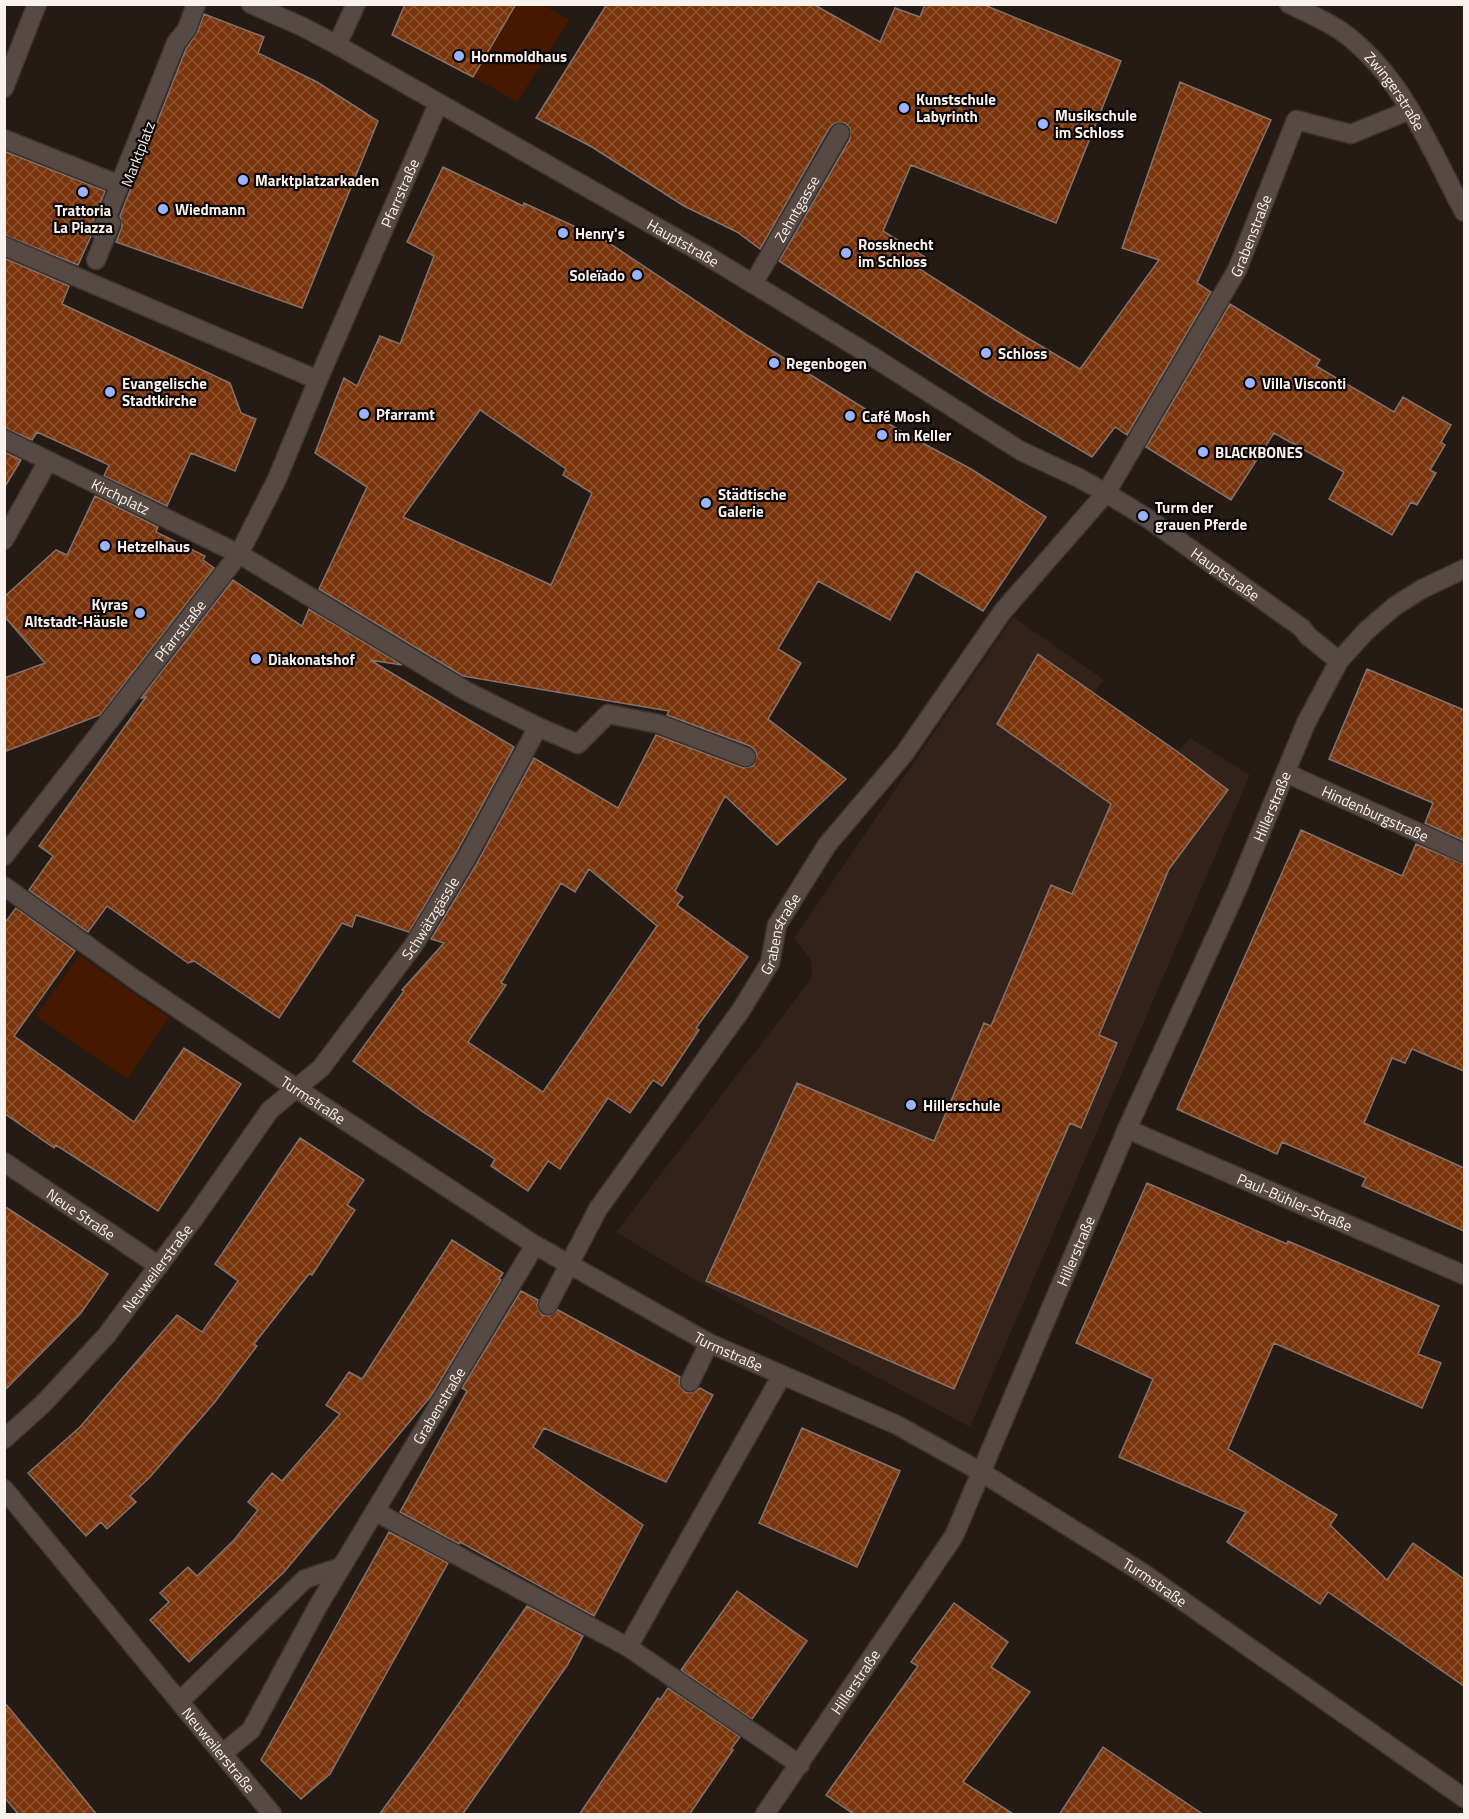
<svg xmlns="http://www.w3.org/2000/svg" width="1469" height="1819" font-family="'Titillium Web',sans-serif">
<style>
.built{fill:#33221a}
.green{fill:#461800}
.building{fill:url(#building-cross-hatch);stroke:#82736c;stroke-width:1.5;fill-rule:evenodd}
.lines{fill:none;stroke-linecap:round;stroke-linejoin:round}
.minor-casing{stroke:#3d3431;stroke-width:21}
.minor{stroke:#574a44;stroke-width:18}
.poi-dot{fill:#9cb4fd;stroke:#0a0604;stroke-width:2}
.labels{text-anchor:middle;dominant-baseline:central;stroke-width:4.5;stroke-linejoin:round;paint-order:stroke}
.poi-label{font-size:15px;font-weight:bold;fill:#f9f1ed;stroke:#0a0604;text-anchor:start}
.street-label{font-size:15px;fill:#f9f1ed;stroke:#0a0604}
</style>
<defs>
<pattern id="building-cross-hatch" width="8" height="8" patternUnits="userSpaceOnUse" patternTransform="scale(1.5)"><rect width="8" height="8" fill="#79340c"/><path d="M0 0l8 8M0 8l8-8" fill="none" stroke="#8d5230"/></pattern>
</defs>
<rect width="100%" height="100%" fill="#251a14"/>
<path class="built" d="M1013,617l91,63 -10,13 84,59 12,-14 60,37 -280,652 -280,-150 -74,-45 196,-254 -1,-18 -17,-22z"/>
<path class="green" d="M516,5h27l26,15 -52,82 -44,-25z
M79,955l90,63 -42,61 -91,-63z"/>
<path class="building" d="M405,4h111l-43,73 -81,-42z
M607,4h206l67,38 15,-34 25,9 5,-13h57l139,57 -65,162 -145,-58 -28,66 42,26 -7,11 106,68 56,33 79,-109 -37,-12 58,-166 91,38 -74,163 14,9 -84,143 -12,-8 -23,30 -103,-61 -210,-135 71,-122v-11l-5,-5h-10l-5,4 -70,122 -23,-17 -53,-26 -92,-59 -56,-29z
M204,14l60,23 -6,16 59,29 61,39 -76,187 -186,-66 6,-15 -2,-11 66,-167 11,-16z
M4,151l101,40 -14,37v8l-13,29 -74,-30z
M443,167l80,39 1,-3 82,38 144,96 152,95 69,37 75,48 -63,94 -67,-40 -26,49 -72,-39 -40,68 23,14 -33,56 78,60 -69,66 -52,-49 -50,95 8,6 -6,8 71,52 -52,71 3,2 -37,56 -9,-6 -23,33 -22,-15 -48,71 -12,-8 -20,30 -37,-25 4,-7 -72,-47 -70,-51 51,-70 -2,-1 42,-47 -13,-4 45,-74 58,-107 84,50 38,-73 87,33 10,-2 4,-10 -2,-6 -5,-4 -83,-31 2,-4 -206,-35 -144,-87 48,-102 -52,-34 29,-75 13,8 23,-50 20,8 34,-88 -27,-14zM480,410l86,59 -3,6 29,18 -41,92 -148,-68zM589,869l68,57 -114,166 -75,-50 38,-57 -5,-2 60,-100 14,9z
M4,258l65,28 -7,18 168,79 11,30 15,6 -21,52 -44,-18 -24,53 -63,-30 5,-11 -72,-33 -5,8 -28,-12z
M1230,304l90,56 -4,6 78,46 9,-15 48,28 -10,17 4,3 -15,25 6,3 -19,32 -6,-3 -19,33 -63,-36 15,-27 -70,-39 -43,67 -85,-53z
M4,452l17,8 -17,28z
M95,496l63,31 -2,5 49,24 -2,4 11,8 -114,147 -96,37v-74l41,-15 -41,-47v-19l52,-47 11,5z
M233,580l69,46 7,-17 93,56 -32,-5 144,87 -58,106 -47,79 -53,-17 -4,12 -10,-4 -63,95 -85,-57 -6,2 -81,-57 -19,26 -59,-42 24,-34 -14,-10 107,-149 -5,1z
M1038,654l140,98 50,38 -59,79 -70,166 18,8 -36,85 -11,-5 -116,266 -248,-108 91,-198 137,58 50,-118 7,3 60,-141 21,9 39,-90 -114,-80z
M1367,669l97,41v131l-39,-18 8,-20 -104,-44z
M1301,830l101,46 14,-32 48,20v207l-52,-22 -7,14 -13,-5 -28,65 100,45v63l-102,-45 4,-8 -84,-36 -5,12 -100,-45z
M16,908l59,43 -61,85 120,86 50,-74 57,36 -83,127 -102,-66 -2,3 -50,-35v-189z
M300,1138l64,42 -17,25 8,5 -43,65 -3,-1 -55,70 3,2 -43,57 -64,74 -20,19 6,6 -29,27 -6,-7 -15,14 -58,-63 52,-46 97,-112 25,17 36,-51 -23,-17z
M1147,1183l140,61 1,-3 151,65 -21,48 23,9 -19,45 -148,-65 -46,106 109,66 -7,10 57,55 26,-37 51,36v107l-136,-94 -8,12 -93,-62 19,-30 -127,-55 34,-78 -77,-36z
M4,1206l104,68 -27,39 -77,78z
M452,1240l51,33 -4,6 2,1 -70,116 -147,176 -95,90 -39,-42 19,-18 -9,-9 28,-26 9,9 37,-36 24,-30 -10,-8 24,-29 10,8 58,-67 -14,-9 23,-33 13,7z
M521,1291l17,9 -1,6 5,9 7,1 9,-6 122,67 -1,6 6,9 6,1 9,-5 13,7 -47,87 -122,-54 -11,19 110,78 -49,91 -134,-74 -1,2 -59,-32 67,-121 -5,-3z
M802,1428l98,43 -43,96 -98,-44z
M389,1532l59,31 -118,211 -29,25 -40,-39z
M737,1591l70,50 -55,78 -71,-49z
M954,1603l54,39 -17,25 39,25 -67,90 52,33h-160l-29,-20 92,-129 -7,-4z
M527,1606l56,30 -15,28 -106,151h-83l55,-76z
M668,1688l72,49 -9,12 2,1 -44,65h-110l79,-117 2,2z
M4,1702l61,73 32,40h-78l-15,-18z
M1103,1747l101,68h-145z"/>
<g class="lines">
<defs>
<g id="minor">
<path id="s1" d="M251,4l52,23 34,18 367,209 166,101 151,96 58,27 27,15 41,25 155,110 6,8 31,25"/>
<path id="s2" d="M1289,4c23,11 49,22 67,39 51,44 77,111 108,169"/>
<path d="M337,45l19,-41"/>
<path d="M4,88l33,-84"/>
<path d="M4,139l116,46"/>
<path d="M101,232l75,-189 11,-14 9,-25"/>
<path d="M4,246l314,134"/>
<path d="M96,260l15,-37"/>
<path id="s3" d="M753,284l87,-151"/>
<path id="s4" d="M4,439l235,115 227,137 72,36 40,17 30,-30 51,10 87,33"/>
<path d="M4,540l44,-79"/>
<path id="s5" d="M1286,773l178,80"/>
<path id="s6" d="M4,856l235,-302 38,-75 41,-99 120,-276"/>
<path id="s7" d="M4,886l133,95 160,108 238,156 174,98 188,82 84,47 162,101 321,225"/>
<path id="s8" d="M1127,1129l337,146"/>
<path id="s9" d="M4,1162l155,104"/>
<path id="s10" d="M548,1305l50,-96 143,-199 29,-47 7,-38 50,-80 77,-91 99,-143 103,-118 131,-223 59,-150 55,14 59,-24"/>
<path d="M690,1382l19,-39"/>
<path id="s11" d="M4,1439l39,-35 63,-68 89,-119 75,-107 51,-42 92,-122 53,-87 72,-132"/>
<path id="s12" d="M4,1489l268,325"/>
<path d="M376,1512l252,135 172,118"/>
<path d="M628,1647l154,-272"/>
<path d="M180,1701l125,-122 36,-12"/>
<path id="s13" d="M223,1753l28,-23 67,-124 217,-361"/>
<path id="s14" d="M765,1814l189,-278 173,-407 109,-237 70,-169 33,-62 27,-30 29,-25 27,-17 42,-20"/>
</g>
</defs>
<use href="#minor" class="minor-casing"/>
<use href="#minor" class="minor"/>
</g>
<g class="poi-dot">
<circle cx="459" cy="56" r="6"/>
<circle cx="904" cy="108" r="6"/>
<circle cx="1043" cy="124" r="6"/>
<circle cx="243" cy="180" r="6"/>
<circle cx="83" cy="192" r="6"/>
<circle cx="163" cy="209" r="6"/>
<circle cx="563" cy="233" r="6"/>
<circle cx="846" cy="253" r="6"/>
<circle cx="637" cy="275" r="6"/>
<circle cx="986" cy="353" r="6"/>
<circle cx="774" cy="363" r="6"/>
<circle cx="1250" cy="383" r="6"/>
<circle cx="110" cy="392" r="6"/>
<circle cx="364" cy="414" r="6"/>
<circle cx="850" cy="416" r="6"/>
<circle cx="882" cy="435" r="6"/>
<circle cx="1203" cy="452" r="6"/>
<circle cx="706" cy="503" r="6"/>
<circle cx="1143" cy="516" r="6"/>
<circle cx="105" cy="546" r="6"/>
<circle cx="140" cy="613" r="6"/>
<circle cx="256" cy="659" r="6"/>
<circle cx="911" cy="1105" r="6"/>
</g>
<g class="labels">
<g class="poi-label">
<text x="471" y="56">Hornmoldhaus</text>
<text x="916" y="99">Kunstschule<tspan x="916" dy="17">Labyrinth</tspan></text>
<text x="1055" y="115">Musikschule<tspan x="1055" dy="17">im Schloss</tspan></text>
<text x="255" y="180">Marktplatzarkaden</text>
<text x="175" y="209">Wiedmann</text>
<text x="83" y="210" text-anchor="middle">Trattoria<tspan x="83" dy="17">La Piazza</tspan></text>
<text x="575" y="233">Henry's</text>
<text x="858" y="244">Rossknecht<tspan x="858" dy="17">im Schloss</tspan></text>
<text x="625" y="275" text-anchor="end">Soleïado</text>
<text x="998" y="353">Schloss</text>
<text x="786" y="363">Regenbogen</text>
<text x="122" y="383">Evangelische<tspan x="122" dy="17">Stadtkirche</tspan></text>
<text x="1262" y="383">Villa Visconti</text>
<text x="376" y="414">Pfarramt</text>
<text x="862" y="416">Café Mosh</text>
<text x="894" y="435">im Keller</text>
<text x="1215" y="452">BLACKBONES</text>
<text x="718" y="494">Städtische<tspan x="718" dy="17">Galerie</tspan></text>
<text x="1155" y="507">Turm der<tspan x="1155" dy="17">grauen Pferde</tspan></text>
<text x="117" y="546">Hetzelhaus</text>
<text x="128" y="604" text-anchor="end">Kyras<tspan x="128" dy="17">Altstadt-Häusle</tspan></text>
<text x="268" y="659">Diakonatshof</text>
<text x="923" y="1105">Hillerschule</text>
</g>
<g class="street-label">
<text stroke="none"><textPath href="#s2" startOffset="140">Zwingerstraße</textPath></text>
<text transform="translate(138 154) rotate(-69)">Marktplatz</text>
<text stroke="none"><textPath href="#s6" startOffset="778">Pfarrstraße</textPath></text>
<text stroke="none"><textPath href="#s3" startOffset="87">Zehntgasse</textPath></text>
<text stroke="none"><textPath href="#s10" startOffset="1287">Grabenstraße</textPath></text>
<text stroke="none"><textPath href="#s1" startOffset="494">Hauptstraße</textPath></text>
<text stroke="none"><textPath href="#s4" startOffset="130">Kirchplatz</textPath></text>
<text stroke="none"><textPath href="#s1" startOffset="1130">Hauptstraße</textPath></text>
<text stroke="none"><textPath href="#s6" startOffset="286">Pfarrstraße</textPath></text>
<text stroke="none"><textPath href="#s14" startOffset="1132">Hillerstraße</textPath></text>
<text stroke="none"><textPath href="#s5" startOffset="98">Hindenburgstraße</textPath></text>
<text stroke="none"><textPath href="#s11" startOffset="676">Schwätzgässle</textPath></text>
<text stroke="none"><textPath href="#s10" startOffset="440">Grabenstraße</textPath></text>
<text stroke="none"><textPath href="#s7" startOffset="376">Turmstraße</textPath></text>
<text stroke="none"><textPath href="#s8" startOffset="183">Paul-Bühler-Straße</textPath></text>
<text stroke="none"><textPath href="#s9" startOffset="93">Neue Straße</textPath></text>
<text stroke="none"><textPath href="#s14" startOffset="646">Hillerstraße</textPath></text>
<text stroke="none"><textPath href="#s11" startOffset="230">Neuweilerstraße</textPath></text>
<text stroke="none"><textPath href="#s7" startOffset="862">Turmstraße</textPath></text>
<text stroke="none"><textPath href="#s13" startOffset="411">Grabenstraße</textPath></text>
<text stroke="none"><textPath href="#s7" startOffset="1348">Turmstraße</textPath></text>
<text stroke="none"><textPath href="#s14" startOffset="160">Hillerstraße</textPath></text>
<text stroke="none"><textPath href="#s12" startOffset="338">Neuweilerstraße</textPath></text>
</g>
</g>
<rect width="1469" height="1819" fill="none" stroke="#f9f1ed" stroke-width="12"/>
</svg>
